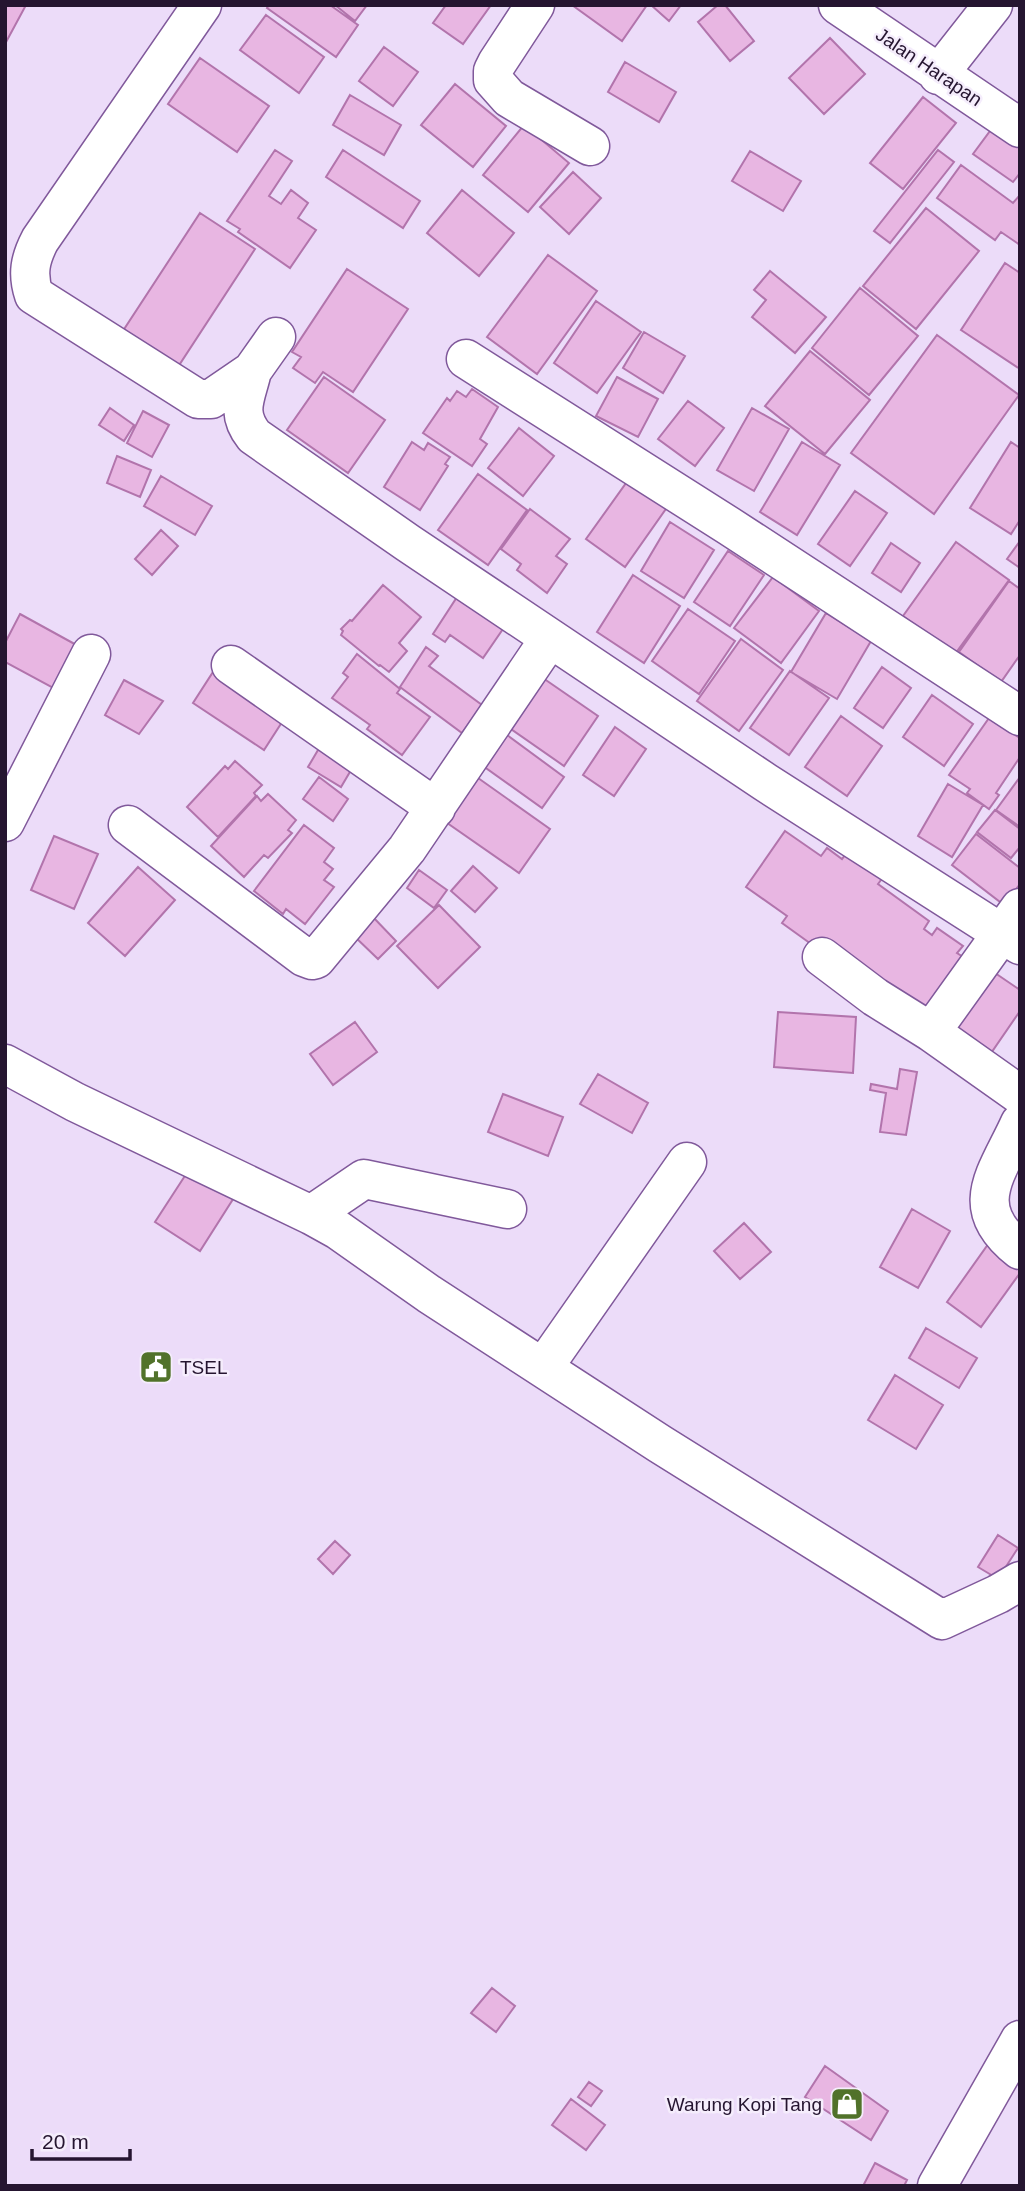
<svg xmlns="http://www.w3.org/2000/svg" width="1025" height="2191" font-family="Helvetica,sans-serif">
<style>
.building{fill:#e8b6e2;stroke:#b274ac;stroke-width:2}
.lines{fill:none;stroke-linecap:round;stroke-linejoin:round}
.minor-casing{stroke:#80599b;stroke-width:41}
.highway-casing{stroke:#80599b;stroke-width:41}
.minor{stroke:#fff;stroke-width:38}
.highway{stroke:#fff;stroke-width:38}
.labels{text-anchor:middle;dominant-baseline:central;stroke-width:5;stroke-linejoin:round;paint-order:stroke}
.street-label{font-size:19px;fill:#251530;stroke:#f5edfc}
.poi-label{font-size:19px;fill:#251530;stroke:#f5edfc;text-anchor:start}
</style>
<rect width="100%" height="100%" fill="#ecdcf9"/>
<path class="building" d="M5,5h21l-21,39z
M269,5h61l28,20 -22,32 -69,-49z
M335,5h32l-12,16z
M446,5h45l-28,39 -30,-21z
M572,5h75l-25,36z
M651,5h30l-12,16z
M718,5h7l29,36 -24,20 -32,-39z
M266,15l58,42 -25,36 -59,-43z
M830,38l35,36 -41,40 -35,-36z
M384,47l34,25 -25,34 -34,-25z
M200,58l69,48 -32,46 -69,-48z
M625,62l51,30 -17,30 -51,-30z
M455,84l51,42 -33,41 -52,-42z
M350,95l51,30 -17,30 -51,-30z
M923,97l33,26 -53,66 -33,-26z
M524,125l45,38 -41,49 -45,-37z
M993,127l27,19v27l-7,9 -40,-28z
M275,150l17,11 -23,35 12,8 10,-14 17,13 -10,15 18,12 -26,38 -52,-36 2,-3 -13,-8z
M343,150l77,51 -17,27 -77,-51z
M938,150l16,12 -64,81 -16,-12z
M750,151l51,30 -18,30 -51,-30z
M961,165l52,38 7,-8v50l-19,-13 -6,8 -58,-42z
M573,172l28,26 -32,36 -29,-27z
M462,190l52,43 -35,43 -52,-43z
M926,208l53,43 -63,78 -53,-43z
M200,213l55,36 -83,127 -55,-36z
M548,255l49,36 -60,83 -50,-37z
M1005,263l15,10v96l-59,-39z
M347,269l61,40 -55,83 -30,-20 -8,11 -22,-15 8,-11 -9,-5z
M770,271l56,46 -31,36 -43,-36 14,-17 -12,-10z
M860,288l58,48 -49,59 -57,-47z
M596,301l45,31 -44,61 -43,-30z
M644,332l41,24 -22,37 -40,-25z
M937,335l82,60 -85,119 -83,-61z
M810,351l60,49 -45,54 -60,-48z
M324,377l61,43 -37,53 -61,-43z
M617,377l41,22 -20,38 -42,-21z
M472,389l26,18 -18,32 7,5 -15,22 -49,-33 24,-35 3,3 7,-10 9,6z
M688,401l36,27 -29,38 -37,-27z
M110,408l24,17 -10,16 -25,-16z
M752,408l37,21 -35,62 -37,-21z
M143,411l26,14 -17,32 -25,-14z
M519,428l35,28 -31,40 -35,-28z
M412,442l12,8 4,-7 22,14 -5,7 3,2 -28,44 -36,-23z
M802,442l38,23 -43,70 -37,-23z
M1011,442l9,6v72l-9,14 -41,-26z
M117,456l34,14 -11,27 -33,-14z
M478,474l49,36 -39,55 -50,-35z
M161,476l51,30 -17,29 -51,-29z
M629,479l39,27 -43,61 -39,-28z
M855,491l32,22 -37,53 -32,-22z
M530,509l40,30 -14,17 11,8 -20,29 -30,-23 4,-6 -20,-15z
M670,522l44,28 -30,48 -43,-27z
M161,530l17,16 -26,29 -17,-16z
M1020,541v27l-13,-9z
M956,542l53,38 -54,74 -52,-38z
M891,543l29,20 -19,29 -29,-19z
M728,551l36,24 -34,51 -36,-24z
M633,575l47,31 -36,57 -47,-31z
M773,577l46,34 -38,52 -47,-35z
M1009,581l11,8v66l-19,27 -42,-30z
M383,585l38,32 -22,26 8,8 -18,21 -9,-7 -1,1 -38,-31 2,-4 -2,-2 9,-9 2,1z
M459,594l46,32 -22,32 -33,-23 -5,7 -12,-8z
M688,609l47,32 -36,53 -47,-33z
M826,613l45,28 -34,58 -46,-27z
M20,614l71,39 -23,43 -63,-34v-19z
M741,639l42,31 -44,61 -42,-30z
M426,647l12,9 -9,10 53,39 -20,28 -62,-46z
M357,654l43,35 -3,4 33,24 -28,38 -35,-26 3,-4 -38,-27 16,-21 -5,-4z
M882,667l29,21 -28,40 -29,-20z
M790,671l39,27 -40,57 -39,-27z
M213,672l71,47 -20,31 -71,-47z
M540,676l58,40 -34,50 -59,-41z
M124,680l39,21 -24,33 -34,-19z
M932,695l41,29 -29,42 -41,-29z
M841,716l41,30 -35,50 -42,-29z
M989,718l25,12 -2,3 8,5v19l-24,36 3,2 -10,14 -22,-16 3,-4 -21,-14z
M615,727l31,22 -32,47 -31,-21z
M499,729l65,48 -22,31 -66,-47z
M321,745l33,20 -13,22 -33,-20z
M235,761l27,24 -8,8 2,3 -38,41 -31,-30 38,-41 3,3z
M471,773l79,56 -31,44 -79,-55z
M319,777l29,22 -15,22 -30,-22z
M1020,777v50l-24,-17z
M948,784l35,21 -31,52 -34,-21z
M268,794l28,26 -8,10 4,3 -24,25 -4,-3 -20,22 -33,-31 46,-50 4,5z
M995,810l25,19v18l-9,11 -34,-26z
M304,825l30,23 -10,14 9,7 -9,11 10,7 -29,37 -19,-15 -3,5 -29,-23z
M785,831l36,25 6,-8 15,11 6,-8 36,25 -6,8 51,37 -5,8 8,6 5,-7 26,18 -6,7 11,7 -40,57 -110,-68 -36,-26 5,-7 -41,-29z
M976,834l44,34v16l-16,21 -52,-40z
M54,836l44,18 -24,55 -43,-19z
M473,866l24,22 -22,24 -24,-21z
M138,867l37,33 -50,56 -37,-33z
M419,870l28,20 -13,18 -27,-20z
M439,905l41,42 -42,41 -41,-42z
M372,916l24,25 -18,18 -25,-24z
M995,973l25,17v21l-31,45 -35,-24z
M778,1012l78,5 -3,56 -79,-6z
M355,1022l22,30 -44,33 -23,-31z
M900,1069l17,3 -11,63 -26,-3 6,-39 -16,-3 1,-6 26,5z
M598,1074l50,29 -16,30 -52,-29z
M503,1094l60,23 -15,39 -60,-24z
M190,1168l45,28 -35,55 -45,-29z
M912,1209l38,22 -32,57 -38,-21z
M744,1223l27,29 -31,27 -26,-28z
M989,1243l31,22v8l-39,54 -34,-25z
M926,1328l51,30 -18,30 -50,-30z
M895,1375l48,30 -27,44 -48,-29z
M998,1535l20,13 -20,31 -20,-12z
M335,1541l15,14 -17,19 -15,-15z
M492,1988l23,18 -19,26 -25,-19z
M825,2066l63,45 -17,29 -66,-43z
M589,2082l13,9 -11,15 -13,-9z
M571,2099l34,26 -19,25 -34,-25z
M875,2163l32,17 -3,6h-41z"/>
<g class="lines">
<defs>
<path id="minor" d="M202,5l-162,235c-10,19 -13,34 -6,55l164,104h13l41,-28 24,-34
M535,5l-38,58 -4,8v9l16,18 81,48
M838,5l182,123
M938,75l55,-70
M466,359l263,167 291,190
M252,371c-6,27 -17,41 2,65l154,107 357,239 255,163
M231,665l205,143
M5,822l86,-168
M128,825l176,132 8,3 4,-1 91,-110 143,-211
M822,957l53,40 56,35 89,-124
M931,1032l89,63
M5,1064l70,38 236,113 27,15 91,64 231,150 282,176 56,-26 22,-13
M1020,1123c-23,51 -55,84 0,127
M311,1215l53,-36 143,30
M543,1368l144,-206"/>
<path id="highway" d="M937,2186l83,-146"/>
</defs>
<use href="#minor" class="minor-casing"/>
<use href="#highway" class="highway-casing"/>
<use href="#minor" class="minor"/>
<use href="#highway" class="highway"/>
</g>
<defs>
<symbol id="civic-square" viewBox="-11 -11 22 22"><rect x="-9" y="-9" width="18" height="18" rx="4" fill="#51722a" stroke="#f5edfc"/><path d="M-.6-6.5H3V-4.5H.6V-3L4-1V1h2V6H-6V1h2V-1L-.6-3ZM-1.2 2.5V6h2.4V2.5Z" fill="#fff"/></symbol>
<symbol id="shop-square" viewBox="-11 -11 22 22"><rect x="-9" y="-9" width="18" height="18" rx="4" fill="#51722a" stroke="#f5edfc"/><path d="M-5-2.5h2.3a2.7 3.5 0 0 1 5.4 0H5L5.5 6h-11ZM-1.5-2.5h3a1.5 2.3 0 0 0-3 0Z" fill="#fff"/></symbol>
</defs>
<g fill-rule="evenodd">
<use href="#civic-square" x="137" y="1348" width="38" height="38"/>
<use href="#shop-square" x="828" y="2085" width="38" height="38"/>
</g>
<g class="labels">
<g class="street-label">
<text transform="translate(929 67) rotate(34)">Jalan Harapan</text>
</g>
<g class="poi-label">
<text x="180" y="1367">TSEL</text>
<text x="822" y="2104" text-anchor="end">Warung Kopi Tang</text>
</g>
</g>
<rect width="1025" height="2191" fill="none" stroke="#251530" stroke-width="14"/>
<path d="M32 2149v10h98v-10" fill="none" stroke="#251530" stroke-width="3.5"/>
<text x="42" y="2149" font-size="21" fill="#251530" stroke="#f5edfc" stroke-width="5" paint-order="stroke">20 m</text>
</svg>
